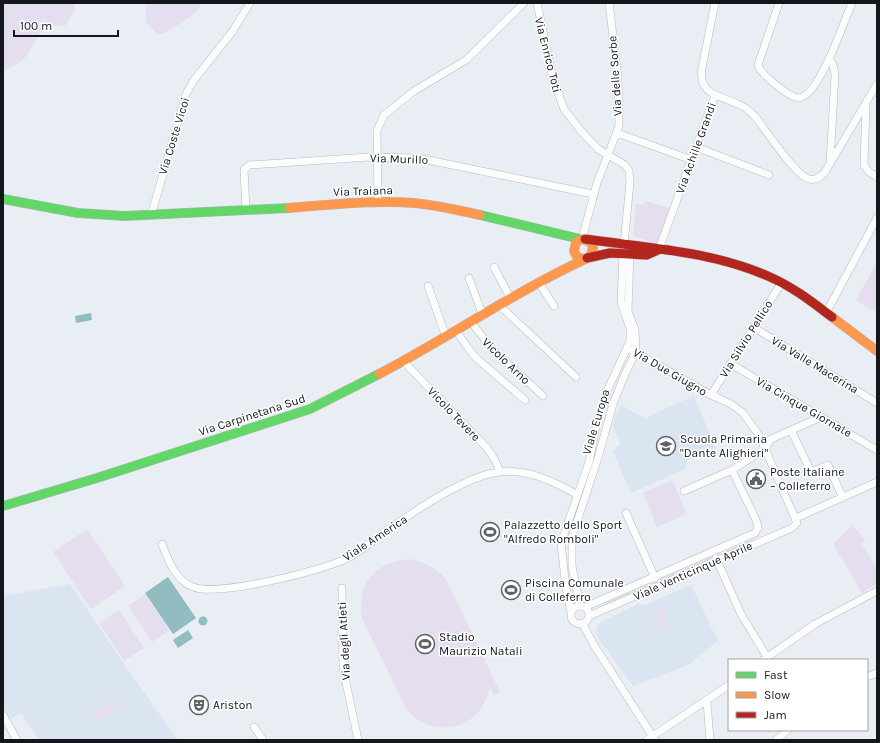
<svg xmlns="http://www.w3.org/2000/svg" width="880" height="743" font-family="Karla,sans-serif">
<style>
.built{fill:#dbe4f1}
.green{fill:#e4deef}
.water{fill:#91bcc0}
.lines{fill:none;stroke-linecap:round;stroke-linejoin:round}
.street-casing{stroke:#b6babf;stroke-width:8}
.fast-casing{stroke:#b6babf;stroke-width:10}
.slow-casing{stroke:#b6babf;stroke-width:10}
.jam-casing{stroke:#b6babf;stroke-width:10}
.street{stroke:#fcfcfd;stroke-width:7}
.fast{stroke:#63d668;stroke-width:9}
.slow{stroke:#ff974d;stroke-width:9}
.jam{stroke:#b3261e;stroke-width:9}
.labels{text-anchor:middle;dominant-baseline:central;stroke-width:3;stroke-linejoin:round;paint-order:stroke}
.street-label{font-size:12px;fill:#13161a;stroke:#fff}
.poi-label{font-size:12px;fill:#13161a;stroke:#fff;text-anchor:start}
</style>
<rect width="100%" height="100%" fill="#e9eef4"/>
<path class="built" d="M694,396l22,53 -29,11 -2,9 -54,24 -18,-42 7,-7 -8,-20 9,-19 24,13z
M70,584l60,89 48,67h-139l-17,-26 -12,5 -7,-13v-110z
M691,585l27,56 -30,24 -55,21 -35,-48 -2,-7 2,-6 5,-4 35,-17 7,1z"/>
<path class="green" d="M3,3h72l-1,9 -9,14c-31,-5 -28,24 -45,36 -5,4 -12,6 -17,9z
M146,3h56c-7,15 -25,21 -38,31h-7l-11,-12z
M645,201l25,7 -11,36 -26,-8 3,-32 8,1z
M877,262v51l-21,-13z
M672,480l15,34 -30,13 -14,-34z
M853,525l12,15 -4,3 16,26v15l-15,9 -29,-49z
M87,529l38,57 -34,23 -38,-57z
M752,539l1,3 -29,12v-2z
M710,557l2,2 -34,15 -1,-2z
M409,559c16,3 26,8 37,20l54,113 -6,3 -4,-7c-5,18 -15,33 -34,38 -15,3 -31,1 -43,-10 -10,-9 -15,-24 -21,-37 -10,-20 -20,-40 -30,-60 -5,-35 11,-56 47,-60z
M674,573l1,2 -33,15 -1,-2z
M638,589l1,2 -35,15 -1,-2z
M145,594l25,36 -18,12 -24,-36z
M660,608l9,3 -8,20 -9,-4z
M119,610l25,38 -20,13 -25,-38z
M114,698l5,8 -20,14 -5,-9z"/>
<path class="water" d="M91,313l1,7 -16,3 -1,-7z
M168,577l28,41 -23,16 -28,-41z
M198.5 621a4.5 4.5 0 1 1 9 0a4.5 4.5 0 1 1-9 0Z
M188,630l5,8 -15,10 -5,-8z"/>
<g class="lines">
<defs>
<path id="street" d="M537,3l16,76 11,30 17,22 17,18 27,16 4,6 1,11 -6,63
M715,3l-13,65c-4,27 17,27 36,36 8,3 14,9 19,15 10,13 38,56 52,60 7,2 12,-2 16,-7l52,-88
M779,3l-21,62c3,10 31,32 41,33 21,-3 44,-75 53,-95
M829,58l4,7 2,9 -5,89
M866,106l-2,59 5,7 8,5
M617,133l75,27
M696,147l73,28
M378,202l-1,-71 7,-16 30,-24 52,-31 58,-57
M246,210l-2,-40 5,-5 120,-8 49,1 175,36
M151,216l35,-122 8,-14 38,-48 18,-29
M582,239l15,-56 22,-57 -1,-48 -9,-75
M659,249l56,-154
M494,267l17,32
M469,278l14,38
M539,283l15,23
M428,286l18,51
M500,306l76,71
M826,313l51,-95
M472,323l19,25 52,48
M753,327l124,76
M456,331l19,26 50,43
M403,361l84,87 8,12 5,12
M731,364l146,86
M711,395l71,-113
M791,430l20,42 17,-7 15,33
M684,491l48,-21 33,-21 6,-10 50,-22
M626,513l29,65
M796,518l81,-36
M162,544c6,16 14,37 31,43 25,10 133,-17 157,-30 14,-8 26,-19 39,-28 27,-19 73,-50 104,-56 31,-6 58,7 83,21
M716,558l25,56 26,43
M342,588l1,80 15,72
M580,606l-8,-40v-29l26,-79 15,-54 12,-30 11,-22 -1,-22 -7,-19 2,-57
M571 615a9 9 0 1 1 18 0a9 9 0 1 1-18 0Z
M585,607l170,-74 3,-5 -1,-6 -25,-52
M571,612l-5,-24 -5,-45 28,-81 8,-40 11,-33 22,-48v-13l-9,-26 2,-48
M589,616l203,-88 5,-5 -38,-88 -16,-22 -12,-9 -20,-9 -83,-47
M582,623l12,22 61,95
M763,660l52,-36 62,-33
M867,677l10,-4
M707,702l3,38
M3,715l14,25
M254,727l9,13
M647,740l82,-55
M776,740l12,-10"/>
<path id="fast" d="M3,199l75,14 47,3 164,-8
M480,215l100,24
M3,506l94,-28 213,-69 69,-35"/>
<path id="slow" d="M289,208c41,-3 83,-8 125,-5 22,2 44,7 66,12
M832,317l45,34
M379,374c71,-37 138,-84 211,-117l3,-9 -2,-6 -9,-3 -6,3 -2,9 3,6 7,2"/>
<path id="jam" d="M585,239c62,9 127,12 185,38 23,10 42,25 62,40
M587,258l23,-5 37,2 11,-5"/>
</defs>
<use href="#street" class="street-casing"/>
<use href="#fast" class="fast-casing"/>
<use href="#slow" class="slow-casing"/>
<use href="#jam" class="jam-casing"/>
<use href="#street" class="street"/>
<use href="#fast" class="fast"/>
<use href="#slow" class="slow"/>
<use href="#jam" class="jam"/>
</g>
<defs>
<symbol id="school-ring" viewBox="-11 -11 22 22"><circle r="9.5" fill="#fff" stroke="#5e6266" stroke-width="1.5"/><path d="M0-5L7-2L0 1L-7-2ZM-4 1L0 2.5L4 1V4Q0 6-4 4Z" fill="#5e6266"/></symbol>
<symbol id="civic-ring" viewBox="-11 -11 22 22"><circle r="9.5" fill="#fff" stroke="#5e6266" stroke-width="1.5"/><path d="M-.6-6.5H3V-4.5H.6V-3L4-1V1h2V6H-6V1h2V-1L-.6-3ZM-1.2 2.5V6h2.4V2.5Z" fill="#5e6266"/></symbol>
<symbol id="stadium-ring" viewBox="-11 -11 22 22"><circle r="9.5" fill="#fff" stroke="#5e6266" stroke-width="1.5"/><path d="M0-5a6.5 5 0 1 0 0 10a6.5 5 0 1 0 0-10ZM-3.5-1.8h7v3.6h-7Z" fill="#5e6266"/></symbol>
<symbol id="theatre-ring" viewBox="-11 -11 22 22"><circle r="9.5" fill="#fff" stroke="#5e6266" stroke-width="1.5"/><path d="M-5-5.5Q0-4 5-5.5V0Q5 5 0 6Q-5 5-5 0ZM-3.3-2.5H-1v1.5H-3.3ZM1-2.5H3.3v1.5H1ZM-2.8 1Q0 5.5 2.8 1Z" fill="#5e6266"/></symbol>
</defs>
<g fill-rule="evenodd">
<use href="#school-ring" x="655" y="435" width="22" height="22"/>
<use href="#civic-ring" x="745" y="468" width="22" height="22"/>
<use href="#stadium-ring" x="479" y="521" width="22" height="22"/>
<use href="#stadium-ring" x="500" y="579" width="22" height="22"/>
<use href="#stadium-ring" x="414" y="633" width="22" height="22"/>
<use href="#theatre-ring" x="188" y="694" width="22" height="22"/>
</g>
<g class="labels">
<g class="street-label">
<text transform="translate(548 55) rotate(76)">Via Enrico Toti</text>
<text transform="translate(615 76) rotate(-94)">Via delle Sorbe</text>
<text transform="translate(174 136) rotate(-73)">Via Coste Vicoi</text>
<text transform="translate(696 148) rotate(-70)">Via Achille Grandi</text>
<text transform="translate(399 159) rotate(2)">Via Murillo</text>
<text transform="translate(363 191) rotate(-2)">Via Traiana</text>
<text transform="translate(746 339) rotate(-58)">Via Silvio Pellico</text>
<text transform="translate(506 361) rotate(44)">Vicolo Arno</text>
<text transform="translate(815 365) rotate(31)">Via Valle Macerina</text>
<text transform="translate(670 372) rotate(30)">Via Due Giugno</text>
<text transform="translate(804 407) rotate(30)">Via Cinque Giornate</text>
<text transform="translate(454 414) rotate(46)">Vicolo Tevere</text>
<text transform="translate(252 415) rotate(-18)">Via Carpinetana Sud</text>
<text transform="translate(596 422) rotate(-73)">Viale Europa</text>
<text transform="translate(375 538) rotate(-33)">Viale America</text>
<text transform="translate(693 571) rotate(-24)">Viale Venticinque Aprile</text>
<text transform="translate(344 641) rotate(-93)">Via degli Atleti</text>
</g>
<g class="poi-label">
<text x="680" y="439">Scuola Primaria<tspan x="680" dy="14">"Dante Alighieri"</tspan></text>
<text x="770" y="472">Poste Italiane<tspan x="770" dy="14">– Colleferro</tspan></text>
<text x="504" y="525">Palazzetto dello Sport<tspan x="504" dy="14">"Alfredo Romboli"</tspan></text>
<text x="525" y="583">Piscina Comunale<tspan x="525" dy="14">di Colleferro</tspan></text>
<text x="439" y="637">Stadio<tspan x="439" dy="14">Maurizio Natali</tspan></text>
<text x="213" y="705">Ariston</text>
</g>
</g>
<rect width="880" height="743" fill="none" stroke="#13161a" stroke-width="8"/>
<rect x="728" y="659" width="140" height="72" fill="#ffffff" stroke="#a1a2a3"/>
<rect x="736" y="672" width="20" height="6" fill="#63d668" stroke="#a1a2a3"/>
<text x="764" y="679" font-size="12" fill="#13161a">Fast</text>
<rect x="736" y="692" width="20" height="6" fill="#ff974d" stroke="#a1a2a3"/>
<text x="764" y="699" font-size="12" fill="#13161a">Slow</text>
<rect x="736" y="712" width="20" height="6" fill="#b3261e" stroke="#a1a2a3"/>
<text x="764" y="719" font-size="12" fill="#13161a">Jam</text>
<path d="M14 30v6h104v-6" fill="none" stroke="#13161a" stroke-width="2"/>
<text x="20" y="30" font-size="12" fill="#13161a" stroke="#ffffff" stroke-width="3" paint-order="stroke">100 m</text>
</svg>
